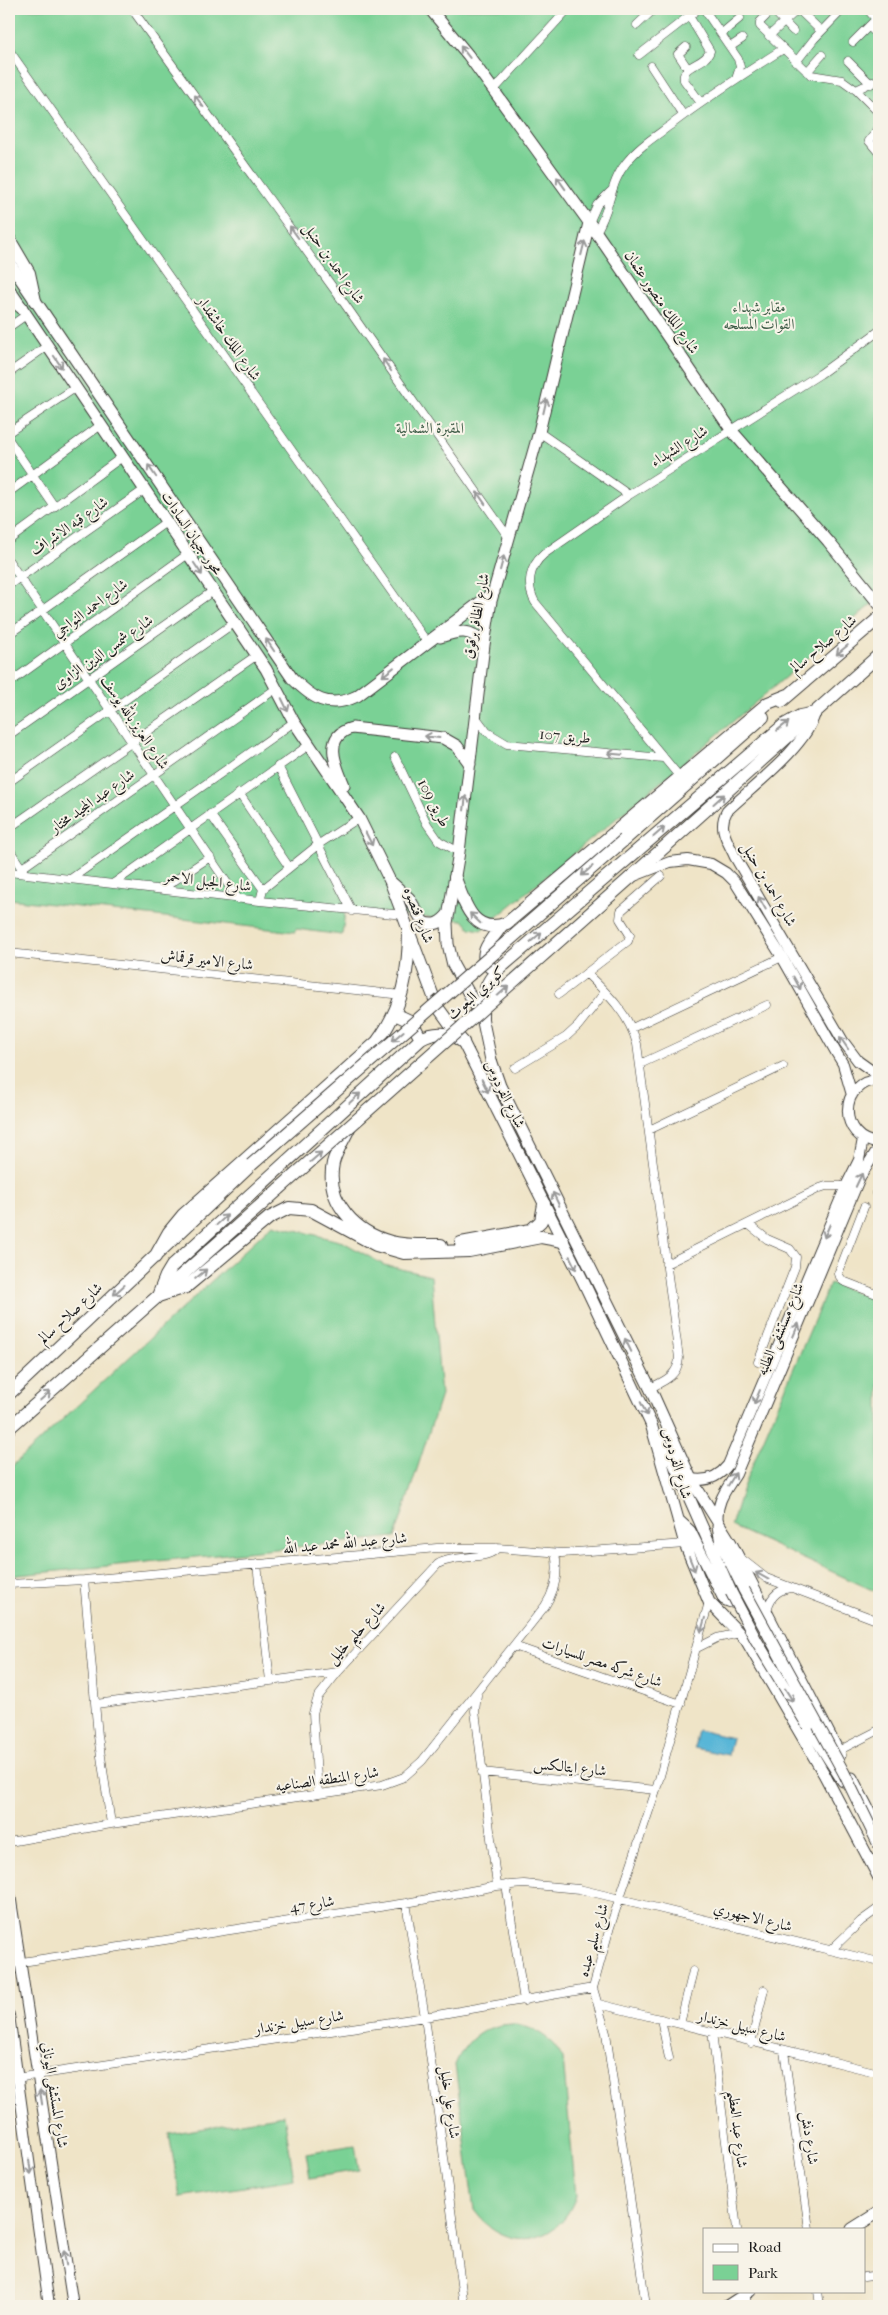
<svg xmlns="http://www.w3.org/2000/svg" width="888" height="2315" font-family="'IM FELL French Canon',Amiri,serif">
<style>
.green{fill:#7ad195;stroke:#4b7658}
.water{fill:#58b6d7;stroke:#3a697a}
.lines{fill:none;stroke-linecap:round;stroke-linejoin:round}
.minor-casing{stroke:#3c3a36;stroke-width:9}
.tertiary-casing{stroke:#3c3a36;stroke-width:12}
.secondary-casing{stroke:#3c3a36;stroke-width:13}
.trunk-casing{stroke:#3c3a36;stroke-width:14}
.minor{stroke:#fff;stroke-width:8}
.tertiary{stroke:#fff;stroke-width:10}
.secondary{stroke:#fff;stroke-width:11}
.trunk{stroke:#fff;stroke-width:12}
.secondary-bridge-casing{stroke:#3c3a36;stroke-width:13;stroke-linecap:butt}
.trunk-bridge-casing{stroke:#3c3a36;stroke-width:14;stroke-linecap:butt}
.secondary-bridge{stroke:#fff;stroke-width:11}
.trunk-bridge{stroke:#fff;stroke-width:12}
.oneway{stroke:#999}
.labels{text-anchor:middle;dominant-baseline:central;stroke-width:4;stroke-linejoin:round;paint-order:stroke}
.street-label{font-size:15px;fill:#1c1c1c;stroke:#f7f3e8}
.park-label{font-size:15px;fill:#3d5b46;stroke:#f7f3e8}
</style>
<rect width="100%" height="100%" fill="#f7f3e8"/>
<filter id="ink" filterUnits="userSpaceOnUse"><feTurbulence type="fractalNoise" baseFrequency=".02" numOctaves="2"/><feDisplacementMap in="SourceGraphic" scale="10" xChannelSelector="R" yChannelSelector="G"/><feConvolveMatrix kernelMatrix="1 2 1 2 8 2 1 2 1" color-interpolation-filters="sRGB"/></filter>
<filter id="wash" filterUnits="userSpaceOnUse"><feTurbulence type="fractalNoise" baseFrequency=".0096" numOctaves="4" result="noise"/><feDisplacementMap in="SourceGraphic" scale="20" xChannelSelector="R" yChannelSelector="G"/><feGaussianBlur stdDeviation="1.12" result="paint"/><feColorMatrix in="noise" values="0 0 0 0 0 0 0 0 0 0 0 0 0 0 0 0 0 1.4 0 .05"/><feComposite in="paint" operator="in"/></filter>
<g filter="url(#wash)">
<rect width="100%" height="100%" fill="#efe4c7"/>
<path class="green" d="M9,9h870v589l-188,159 -210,173 -11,-2 -7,-8 -118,-8 -3,23 -46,-6 -1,3 -286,-33z
M273,1224l70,18 41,23 47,11 10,119 -46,142 -386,39v-107z
M830,1283l49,18v292l-148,-67 12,-39z
M513,2024c24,4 39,14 50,35l13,137c-18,51 -71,57 -102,14l-19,-145c11,-27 30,-40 58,-41z
M284,2115l10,64 -114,18 -11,-63z
M355,2145l4,25 -49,8 -4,-25z"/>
<path class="water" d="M698,1730l34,8 -4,17 -34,-7z"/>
</g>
<g filter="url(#ink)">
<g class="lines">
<defs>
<path id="minor" d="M132,9l212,294 165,235
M704,9l34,50 2,8 -4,12
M764,9l2,7 -6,6v4l51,49 31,5 14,10 23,23
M772,9l21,22
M798,9l23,22
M869,11l7,8
M689,16l21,35c-4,14 -29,13 -26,29l17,23
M637,25l17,-16
M869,26l10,11
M721,34l19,-16
M769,36l29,-27
M853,42l26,-26
M686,47l-8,7 10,15
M730,47l12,-8
M9,50l418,592
M639,55l59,-46
M848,61l23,23
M796,62l18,-23 29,-30
M651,66l32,49
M807,72l15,-17
M856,90l23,-11
M493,91l75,-82
M879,128l-10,13 10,12
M589,223l8,-18 13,-13
M596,232c15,-22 13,-48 30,-69 12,-16 30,-27 46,-39 36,-27 73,-51 111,-75
M9,327l17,-12
M9,373l38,-27
M9,432l66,-44
M539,432l90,63
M9,440l45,66
M9,492l92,-67
M9,540l113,-83
M9,561l229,338
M9,585l135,-95
M9,634l157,-112
M9,683l179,-129
M475,716l12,16 20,12 156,14
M9,735l204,-144
M395,757l32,67 12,17 20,11
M278,766l74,145
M679,776l-144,-174c-9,-17 -6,-35 9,-48l85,-59 191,-121 59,-43
M9,782l225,-159
M239,793l50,74
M210,814l53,75
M9,828l248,-173
M9,849l15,23
M22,868l255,-180
M9,872l251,29 144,14
M72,878l222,-156
M114,883l195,-138
M162,889l48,-32
M260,901l3,-12 56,-45 40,-26
M9,953l393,42
M586,973c22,21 43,41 51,71l42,314c-1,18 -15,23 -29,30
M559,994l69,-53 2,-6 -10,-16 1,-8 40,-35
M632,1028l150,-71
M640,1064l127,-59
M515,1068l51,-31 12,-11 27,-34
M649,1130l134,-64
M879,1185l-3,8 3,14
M864,1207l-26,67 5,7 36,14
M748,1224l19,15 23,10 6,8 -1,10 -37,95
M666,1264l154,-76 6,-2h20
M743,1560l23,18 113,43
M257,1564l13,117
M84,1580l14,156 13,88
M9,1584l75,-4 353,-32h60l65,5 123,-9
M767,1614c1,-14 9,-24 23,-26
M514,1646l167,58
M697,1648l20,-10 23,-5
M477,1695l-2,16 22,175
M96,1704l242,-32
M838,1751l41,-21
M482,1772l174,18
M318,1794l-5,-81 5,-16 20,-25 100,-108c15,-10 51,-3 59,-16
M9,1842l102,-18 271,-39 22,-8 18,-16 123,-155c11,-17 14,-34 10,-53
M506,1885l18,116
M406,1903l19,114 39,289
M831,1950l30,-29 18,-13
M9,1964l397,-61 91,-17 27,-2 55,5 300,73
M599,2004l280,69
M661,2019l8,39
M680,2024l13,-53
M712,2032l25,197
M751,2043l13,-53
M784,2051l25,178
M9,2079l416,-62 168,-29
M864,2277l15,-2
M745,2291l2,15
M818,2291l2,15
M646,2306l-40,-273 -13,-45 17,-61 46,-137 53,-188"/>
<path id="tertiary" d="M815,713c-8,33 -63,74 -88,98 -10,17 1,30 8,46l108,184 15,20 21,15
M634,876l36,-14 18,-2 23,4 15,9 9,9 47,75 55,97 6,10 9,31
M879,1080c-41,0 -42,60 0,63
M691,1479c15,3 27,-1 37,-14l118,-279 13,-26 4,-21
M718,1523c-3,-20 8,-33 18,-49l124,-297 19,-30
M9,1888l64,418
M9,2015l40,291"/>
<path id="secondary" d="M430,9l38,46 128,177 136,199 96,110 51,63
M589,223l-50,209 -48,169 -7,44 -25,207 -12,71 1,21 5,21 29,52 9,43 9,26 150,302 41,91 40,64 109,212
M9,262l283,416c20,20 36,32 65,18l137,-104
M9,289l257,380 28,53 65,96 31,63 47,125 26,36 120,239 68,143 34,120 24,58 37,38 78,134 55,104
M440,637c17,-6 32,-10 44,8
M344,785c-8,-19 -22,-49 8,-57l91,10 14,8 13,18
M391,882l18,16 14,24c11,5 18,1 26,-9
M657,1436l15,23 59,133
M678,1520l12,11 34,68c12,7 24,3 29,-9
M718,1526l3,17 23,47
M808,1726l35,55
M852,1778l27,52
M852,2229l27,-17
M727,2306l23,-15"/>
<path id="trunk" d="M9,239l20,34 6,28
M9,298l12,9
M782,701l97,-83
M624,840l139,-123
M455,878c9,24 18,59 52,45l261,-220 20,-8
M630,878l249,-223
M490,967c-15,-13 4,-30 12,-42
M395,1014l17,8 9,17
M482,1017c0,-20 2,-34 17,-48l285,-244 16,-9 15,-3
M349,1128c-5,11 -13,23 -16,35 -8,39 23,70 58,79 16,4 34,3 50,3
M461,1243l70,-13 10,-9 3,-17
M155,1257l14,-25 14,-17 194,-173c26,-35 32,-70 32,-113
M158,1296l28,-9 83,-69 20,-10 22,2 65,35 28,8 65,-2 72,-14 22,4
M158,1296l8,-20 6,-10 249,-227c14,-8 29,-7 42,3
M9,1394l238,-225
M9,1428l270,-239"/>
</defs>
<use href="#minor" class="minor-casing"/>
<use href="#tertiary" class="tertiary-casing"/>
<use href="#secondary" class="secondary-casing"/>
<use href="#trunk" class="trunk-casing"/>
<use href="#minor" class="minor"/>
<use href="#tertiary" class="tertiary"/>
<use href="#secondary" class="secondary"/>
<use href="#trunk" class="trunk"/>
<defs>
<path id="secondary-bridge" d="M744,1590l100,183 35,72
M731,1592l25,48 52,86"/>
<path id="trunk-bridge" d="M251,1165l373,-325
M279,1189l351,-311"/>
</defs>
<use href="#secondary-bridge" class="secondary-bridge-casing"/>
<use href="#trunk-bridge" class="trunk-bridge-casing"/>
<use href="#secondary-bridge" class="secondary-bridge"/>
<use href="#trunk-bridge" class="trunk-bridge"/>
</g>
<defs><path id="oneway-shaft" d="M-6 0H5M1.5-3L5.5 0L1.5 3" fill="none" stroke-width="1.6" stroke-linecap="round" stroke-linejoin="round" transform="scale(1.25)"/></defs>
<g class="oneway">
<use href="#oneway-shaft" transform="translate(465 52) rotate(-128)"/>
<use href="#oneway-shaft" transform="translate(199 101) rotate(-126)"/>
<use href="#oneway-shaft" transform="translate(561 183) rotate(-125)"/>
<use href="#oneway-shaft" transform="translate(294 232) rotate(-126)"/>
<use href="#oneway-shaft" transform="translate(583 248) rotate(-76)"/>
<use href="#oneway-shaft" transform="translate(58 362) rotate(56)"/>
<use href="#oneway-shaft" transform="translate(387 365) rotate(-124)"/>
<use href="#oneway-shaft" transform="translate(545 406) rotate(-77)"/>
<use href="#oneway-shaft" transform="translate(152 471) rotate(-124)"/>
<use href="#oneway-shaft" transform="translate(481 498) rotate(-125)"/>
<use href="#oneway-shaft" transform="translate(502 563) rotate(-75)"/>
<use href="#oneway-shaft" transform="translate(198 569) rotate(56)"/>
<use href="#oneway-shaft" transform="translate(270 645) rotate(-124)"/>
<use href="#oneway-shaft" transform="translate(842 650) rotate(140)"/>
<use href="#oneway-shaft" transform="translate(388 672) rotate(142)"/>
<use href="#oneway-shaft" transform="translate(285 705) rotate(64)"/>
<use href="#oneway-shaft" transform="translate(783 726) rotate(-38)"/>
<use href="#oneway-shaft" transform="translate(432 737) rotate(-173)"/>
<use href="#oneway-shaft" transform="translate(615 754) rotate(-175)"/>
<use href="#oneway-shaft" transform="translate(719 799) rotate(-42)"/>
<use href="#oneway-shaft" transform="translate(465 803) rotate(-83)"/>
<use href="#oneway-shaft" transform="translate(659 832) rotate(-41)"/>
<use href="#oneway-shaft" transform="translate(369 839) rotate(63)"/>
<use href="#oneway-shaft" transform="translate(587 871) rotate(139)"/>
<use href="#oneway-shaft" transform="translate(762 903) rotate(-120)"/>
<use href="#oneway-shaft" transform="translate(475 918) rotate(-136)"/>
<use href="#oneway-shaft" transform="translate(536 937) rotate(-41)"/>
<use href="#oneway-shaft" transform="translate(797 983) rotate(61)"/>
<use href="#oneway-shaft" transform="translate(503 991) rotate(-42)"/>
<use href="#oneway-shaft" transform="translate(398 1036) rotate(139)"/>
<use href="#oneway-shaft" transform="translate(844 1043) rotate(-124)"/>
<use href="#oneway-shaft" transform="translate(485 1086) rotate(64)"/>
<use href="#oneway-shaft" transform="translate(355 1098) rotate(-42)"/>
<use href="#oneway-shaft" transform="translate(316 1157) rotate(-41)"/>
<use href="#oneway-shaft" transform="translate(859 1180) rotate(-65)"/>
<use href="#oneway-shaft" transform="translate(556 1199) rotate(-116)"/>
<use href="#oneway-shaft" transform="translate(222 1220) rotate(-43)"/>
<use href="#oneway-shaft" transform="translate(827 1231) rotate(113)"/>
<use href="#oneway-shaft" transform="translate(573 1263) rotate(64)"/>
<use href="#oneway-shaft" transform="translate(201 1274) rotate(-40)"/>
<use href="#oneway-shaft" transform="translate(119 1290) rotate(138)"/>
<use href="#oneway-shaft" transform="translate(796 1330) rotate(-67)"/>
<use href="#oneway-shaft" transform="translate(628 1345) rotate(-116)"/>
<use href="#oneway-shaft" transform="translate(45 1396) rotate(-41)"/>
<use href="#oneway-shaft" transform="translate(757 1397) rotate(113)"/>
<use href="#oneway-shaft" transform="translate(644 1409) rotate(64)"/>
<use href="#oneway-shaft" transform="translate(732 1479) rotate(-59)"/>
<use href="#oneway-shaft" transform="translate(692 1564) rotate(68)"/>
<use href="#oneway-shaft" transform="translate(762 1576) rotate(-151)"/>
<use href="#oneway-shaft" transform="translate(703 1625) rotate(105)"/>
<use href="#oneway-shaft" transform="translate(789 1695) rotate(58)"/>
<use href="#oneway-shaft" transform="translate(41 2097) rotate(-99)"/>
<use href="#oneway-shaft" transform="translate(30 2167) rotate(82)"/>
<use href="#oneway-shaft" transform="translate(65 2258) rotate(-99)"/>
</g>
</g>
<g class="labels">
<g class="street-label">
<text transform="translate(334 263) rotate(55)">شارع احمد بن حنبل</text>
<text transform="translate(662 302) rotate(56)">شارع الملك منصور عثمان</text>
<text transform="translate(229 338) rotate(55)">شارع الملك خاشقدار</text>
<text transform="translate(679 446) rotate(-32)">شارع الشهداء</text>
<text transform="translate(69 526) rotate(-35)">شارع قبه الاشراف</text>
<text transform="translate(192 533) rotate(56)">محور جيهان السادات</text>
<text transform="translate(90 608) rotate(-36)">شارع احمد النواجي</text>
<text transform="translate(476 616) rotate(-79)">شارع الظافر برقوق</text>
<text transform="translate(823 644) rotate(-40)">شارع صلاح سالم</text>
<text transform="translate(103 652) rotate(-35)">شارع شمس الدين الزاوى</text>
<text transform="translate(135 722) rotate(56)">شارع العزيز بالله يوسف</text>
<text transform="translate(565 736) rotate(5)">طريق 107</text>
<text transform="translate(92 801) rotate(-35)">شارع عبد المجيد مختار</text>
<text transform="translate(434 803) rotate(62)">طريق 109</text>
<text transform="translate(208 881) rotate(7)">شارع الجبل الاحمر</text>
<text transform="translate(769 884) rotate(60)">شارع احمد بن حنبل</text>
<text transform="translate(419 915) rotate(69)">شارع قنصوه</text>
<text transform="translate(207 960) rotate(6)">شارع الامير قرقماش</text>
<text transform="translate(476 993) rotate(-42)">كوبري البعوث</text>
<text transform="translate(505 1094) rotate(64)">شارع الفردوس</text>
<text transform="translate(70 1313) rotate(-43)">شارع صلاح سالم</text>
<text transform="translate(780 1329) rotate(-67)">شارع مستشفى الطلبه</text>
<text transform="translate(677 1463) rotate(74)">شارع الفردوس</text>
<text transform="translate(345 1543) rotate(-5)">شارع عبد الله محمد عبد الله</text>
<text transform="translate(356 1633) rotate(-47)">شارع حليم خليل</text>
<text transform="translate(602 1662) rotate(19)">شارع شركه مصر للسيارات</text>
<text transform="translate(570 1767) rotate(6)">شارع ايتالكس</text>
<text transform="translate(327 1779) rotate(-8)">شارع المنطقه الصناعيه</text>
<text transform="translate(312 1904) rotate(-9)">شارع 47</text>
<text transform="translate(753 1917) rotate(14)">شارع الاجهوري</text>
<text transform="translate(593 1940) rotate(-74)">شارع سليم عبده</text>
<text transform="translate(299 2022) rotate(-9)">شارع سبيل خزندار</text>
<text transform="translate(742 2026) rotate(14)">شارع سبيل خزندار</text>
<text transform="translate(55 2095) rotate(81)">شارع المستشفى اليوناني</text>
<text transform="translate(450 2102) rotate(82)">شارع علي خليل</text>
<text transform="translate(738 2129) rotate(83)">شارع عبد العظيم</text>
<text transform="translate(810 2138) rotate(82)">شارع دنش</text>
</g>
<g class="park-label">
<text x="759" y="307">مقابر شهداء<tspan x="759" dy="17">القوات المسلحه</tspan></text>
<text x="430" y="428">المقبرة الشمالية</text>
</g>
</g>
<rect width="888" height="2315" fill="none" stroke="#f7f3e8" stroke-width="30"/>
<rect x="703" y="2228" width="162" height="65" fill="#f7f3e8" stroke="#9f9d96"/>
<rect x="713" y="2244" width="25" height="8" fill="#ffffff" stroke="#9f9d96"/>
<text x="748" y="2252" font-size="15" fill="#1c1c1c">Road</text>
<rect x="713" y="2265" width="25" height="15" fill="#7ad195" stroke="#9f9d96"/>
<text x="748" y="2278" font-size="15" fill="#1c1c1c">Park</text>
</svg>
